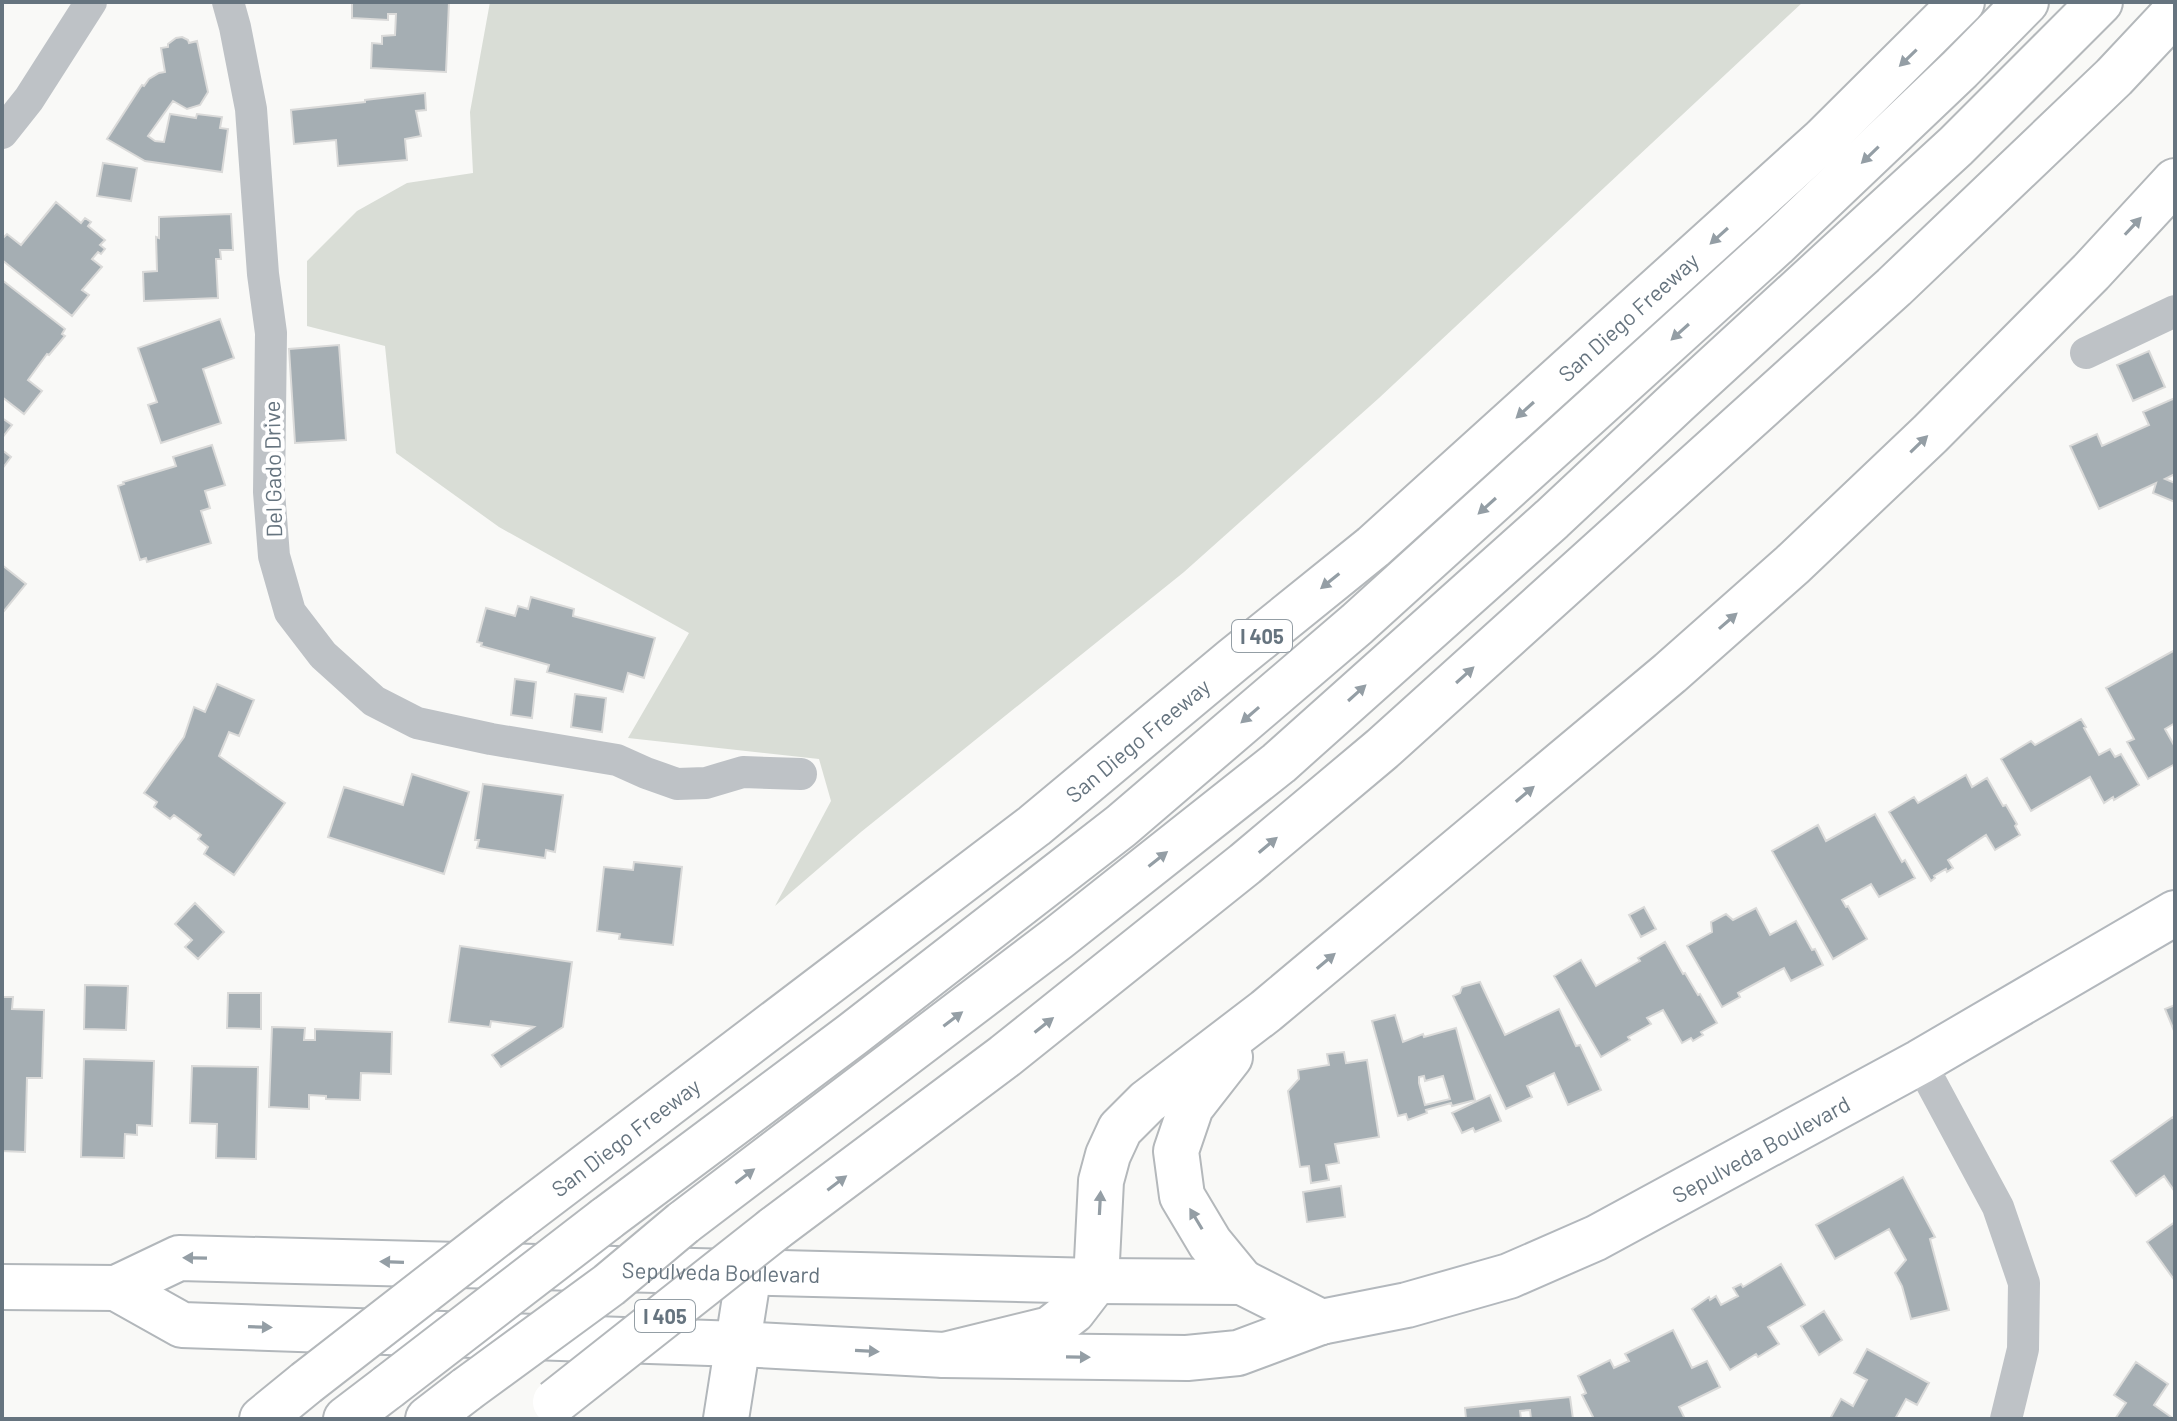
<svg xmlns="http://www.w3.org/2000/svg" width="2177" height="1421" font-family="Barlow,sans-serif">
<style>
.green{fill:#d9ddd6}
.building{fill:#a5aeb3;stroke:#dadad9;stroke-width:2;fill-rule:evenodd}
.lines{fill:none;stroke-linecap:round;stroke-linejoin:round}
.secondary-casing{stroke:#b3b8bd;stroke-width:48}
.primary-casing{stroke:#b2b7bb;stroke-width:48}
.highway-casing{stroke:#b4b8bb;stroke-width:48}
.street{stroke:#bec2c6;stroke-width:32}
.secondary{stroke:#fff;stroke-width:44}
.primary{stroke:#fff;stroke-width:44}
.highway{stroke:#fff;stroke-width:44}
.highway-bridge-casing{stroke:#b4b8bb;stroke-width:48;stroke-linecap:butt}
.highway-bridge{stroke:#fff;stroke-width:44}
.oneway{fill:#949ea5}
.labels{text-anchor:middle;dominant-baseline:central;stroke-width:8;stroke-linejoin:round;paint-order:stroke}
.shield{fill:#fff;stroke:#949ea5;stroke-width:2}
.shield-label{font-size:20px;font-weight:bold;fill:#66747f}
.street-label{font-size:22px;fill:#66747f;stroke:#fff}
</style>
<rect width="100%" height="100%" fill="#f9f9f7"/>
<path class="green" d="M490,2h1313l-424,396 -195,174 -323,260 -86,74 56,-105 -12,-42 -191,-21 61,-105 -190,-106 -103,-74 -11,-107 -78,-20v-65l50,-50 50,-28 66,-10 -3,-61z"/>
<path class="building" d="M352,2h97l-3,70 -75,-4 1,-25 10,1v-8l13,-1 1,-21h-8v6l-36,-2z
M182,37l6,3 1,3 8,-2 11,51 -8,13 -13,4 -14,-8 -25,35 7,5 9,1 6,-28 26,4 1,-4 25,3 -2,11 8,1 -6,43 -77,-11 -38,-22 35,-54 2,1 5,-7 10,-6 6,-1 -4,-24 7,-1v-3l8,-6z
M425,93l1,17 -10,1 5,25 -16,3 2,21 -69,6 -2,-26 -42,4 -3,-34 74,-8v-2z
M103,163l34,5 -6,33 -34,-5z
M56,202l25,21 4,-5 6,4 -3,4 17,14 -5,5 5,4 -4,5 -3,-2 -6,7 10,8 -20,23 7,5 -17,21 -70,-56v-21l5,-5 14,11z
M231,214l2,36h-13l1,9h-5l2,39 -74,3 -1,-29 14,-1 -1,-34 3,1v-21z
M2,280l63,49 -3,5 3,2 -16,19 -2,-1 -19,26 14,11 -18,23 -22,-17z
M220,319l14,39 -31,11 18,54 -60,20 -13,-38 9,-3 -19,-54z
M339,345l7,95 -51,3 -6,-94z
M2149,351l16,36 -32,14 -16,-36z
M2175,398v76l-10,5 10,4v19l-22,-9 3,-10 -57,26 -29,-63 27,-12 5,12 47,-21 -6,-13z
M2,418l10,7 -10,13z
M212,445l13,40 -20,6 5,17 -9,3 10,32 -64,19 -1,-4 -6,2 -22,-74 6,-2 -1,-2 53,-16 -3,-9z
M2,450l9,7 -9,12z
M2,565l24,19 -22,27 -2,-1z
M531,597l43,12 -1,7 82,22 -11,40 -16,-5 -5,19 -76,-20 2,-7 -68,-19 1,-3 -5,-1 9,-34 29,8 3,-10 10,3z
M2175,650v73l-10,6 10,18v17l-27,15 -21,-37 7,-3 -28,-51z
M515,679l21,3 -4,36 -21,-3z
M217,684l37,16 -15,36 -10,-4 -10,24 66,47 -51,72 -30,-21 4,-7 -10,-8 3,-4 -27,-20 -4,4 -16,-12 3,-5 -13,-9 40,-56 10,-30 11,5z
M575,694l31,4 -4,34 -31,-5z
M2081,719l5,8 -2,1 15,27 11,-6 5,8 6,-3 18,31 -25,15 -1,-3 -9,6 -14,-26 -59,34 -30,-52 30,-18 4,4z
M412,774l57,18 -25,82 -116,-37 16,-50 59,18z
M1966,775l6,12 15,-9 16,28 3,-1 11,19 -2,2 5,9 -25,15 -9,-15 -38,25 5,8 -6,4 -1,-3 -12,7 1,2 -4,3 -42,-69 25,-15 4,6z
M483,784l80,11 -8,57 -9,-2 -1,8 -68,-10 2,-8h-4z
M1875,814l27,48 3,-2 10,18 -36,19 -8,-13 -29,16 4,7 2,-1 19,33 -34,20 -61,-108 46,-26 8,16z
M634,862l48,5 -9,78 -54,-6 1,-5 -23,-3 7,-64 29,3z
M195,903l29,29 -26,27 -13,-12 7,-7 -17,-16z
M1644,907l12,22 -15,8 -12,-22z
M1756,908l14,27 26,-14 16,29 3,-1 8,16 -32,16 -7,-13 -46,25 2,4 -18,10 -35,-61 25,-14 -1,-10 15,-8 7,6z
M1665,942l18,32 2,-1 13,22 2,-1 17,29 -16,9 2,3 -10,6 -2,-3 -9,5 -19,-33 -16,8 4,6 -23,13 2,3 -29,17 -47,-81 27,-16 15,26 44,-25 -2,-3z
M460,946l112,16 -9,65 -62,40 -9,-12 42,-28 -43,-6 -1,6 -41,-5z
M1480,982l25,53 54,-26 17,37 4,-1 21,45 -33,15 -14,-32 -27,13 5,11 -26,12 -53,-113 7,-3 2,-6z
M85,985l43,1 -2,44 -42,-1z
M228,993h33v36l-34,-1z
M2,997h11l-1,12 32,1 -2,68h-15l-2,74 -23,-1z
M2175,1005v28l-10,-24z
M1395,1015l8,27 20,-8 1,3 32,-9 19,72 -23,6 -1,-3 -25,7 1,3 -19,7 -2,-6 -8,2 -26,-95zM1424,1076l1,5 18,-5 7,23 -25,6 -6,-22v-6z
M272,1027l33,1 -1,12h11v-11l77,3 -1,42 -30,-1 -1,27 -34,-1v-3l-17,-1v14l-40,-2z
M1344,1052l2,11 21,-3 12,77 -44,7 4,19 -13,2 3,15 -18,3 -2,-17 -9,1 -12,-76 11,-12 -1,-9 31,-5 -2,-11z
M84,1059l70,2 -2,65 -15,-1v10l-12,-1 -1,24 -43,-1z
M192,1066l66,1 -2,92 -40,-1 1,-34 -27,-1z
M1490,1095l11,26 -26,11 -2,-4 -11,5 -10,-20z
M2173,1117l2,3v72l-11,-16 -28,20 -25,-35z
M1903,1177l32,60 -5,2 19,71 -38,9 -9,-33 -7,-13 11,-13 -17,-31 -54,30 -19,-34z
M1341,1186l4,31 -38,5 -4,-30z
M2175,1222v59l-28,-39z
M1781,1264l24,41 -37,22 11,17 -21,13 -2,-3 -26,16 -38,-61 17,-12 1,3 6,-4 5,9 17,-9 -5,-8 8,-4 2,3z
M1824,1311l18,29 -23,15 -18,-29z
M1673,1330l19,38 15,-7 13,26 -41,20 6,12h-91l-12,-24 4,-2 -8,-17 32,-16 4,8 15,-7 -4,-7z
M1867,1349l62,34 -12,22 -11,-6 -11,20h-65l11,-20 12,7 14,-26 -13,-7z
M2136,1362l32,22 -14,21 20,14h-59l11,-16 -12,-8z
M1570,1397l3,22h-42l-1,-9 -10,1 1,8h-55l-1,-11z"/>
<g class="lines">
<defs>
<g id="secondary">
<path id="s1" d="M1321,1322l86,-17 102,-29 87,-38 324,-176 255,-149"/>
</g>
<g id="primary">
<path id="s2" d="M2,1287l114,1 63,-30 917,23 146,1 79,40"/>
<path d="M116,1288l66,37 557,19 205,11 243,3 51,-5 83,-31"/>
<path d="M726,1419l23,-147"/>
</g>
<g id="highway">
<path d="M1230,1057l-39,50 -15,44 6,45 28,47 32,39"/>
<path id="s3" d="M517,1219l517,-393 199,-166 140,-113 450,-407 139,-138"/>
<path d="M606,1219l247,-185 268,-208 236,-202 418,-379 185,-176 66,-67"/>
<path d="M683,1223l375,-285 221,-175 273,-244 126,-118 278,-255 144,-144"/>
<path d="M774,1229l231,-173 240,-192 137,-115 512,-462 220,-210 61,-65"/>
<path d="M944,1355l106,-26 23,-18 23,-30 5,-100 7,-26 12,-26 27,-27 119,-91 404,-338 122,-108 138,-131 161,-162 84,-91"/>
<path d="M262,1419l44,-36"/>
<path d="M346,1419l42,-32"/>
<path d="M428,1419l39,-30"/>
</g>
</defs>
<use href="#secondary" class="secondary-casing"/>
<use href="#primary" class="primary-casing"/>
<use href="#highway" class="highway-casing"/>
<path class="street" d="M228,2l7,25 16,82 12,165 8,59 -2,159 5,64 16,56 33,43 51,46 43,22 74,16 126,21 29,13 31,11 29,-1 37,-11 58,2
M2,133l27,-34 62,-97
M2086,353l89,-42
M1920,1062l78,145 26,76 -1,66 -17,70"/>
<use href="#secondary" class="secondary"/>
<use href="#primary" class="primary"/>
<use href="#highway" class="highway"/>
<defs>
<path id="highway-bridge" d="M306,1383l211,-164
M388,1387l218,-168
M467,1389l142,-104 74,-62
M555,1402l219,-173"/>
</defs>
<use href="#highway-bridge" class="highway-bridge-casing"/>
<use href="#highway-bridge" class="highway-bridge"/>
</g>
<defs><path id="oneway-solid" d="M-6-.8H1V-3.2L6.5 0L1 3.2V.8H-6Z" transform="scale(2)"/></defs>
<g class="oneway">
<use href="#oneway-solid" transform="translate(1908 58) rotate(136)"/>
<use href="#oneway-solid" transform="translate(1870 155) rotate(136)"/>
<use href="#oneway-solid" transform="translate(2133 226) rotate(-47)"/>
<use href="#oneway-solid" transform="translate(1719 236) rotate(138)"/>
<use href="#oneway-solid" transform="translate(1680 332) rotate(138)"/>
<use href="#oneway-solid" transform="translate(1525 410) rotate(138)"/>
<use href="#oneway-solid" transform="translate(1919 444) rotate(-44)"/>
<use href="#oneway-solid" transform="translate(1487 506) rotate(138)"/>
<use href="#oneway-solid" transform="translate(1330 581) rotate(141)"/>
<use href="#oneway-solid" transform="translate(1728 621) rotate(-41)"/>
<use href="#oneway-solid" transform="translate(1465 675) rotate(-42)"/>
<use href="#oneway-solid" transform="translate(1357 693) rotate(-42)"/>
<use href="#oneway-solid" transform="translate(1250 715) rotate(139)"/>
<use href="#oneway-solid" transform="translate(1525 794) rotate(-40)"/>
<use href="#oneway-solid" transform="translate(1268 845) rotate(-40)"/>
<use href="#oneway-solid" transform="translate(1158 859) rotate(-38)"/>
<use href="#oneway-solid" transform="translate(1326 961) rotate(-40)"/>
<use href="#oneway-solid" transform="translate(953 1019) rotate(-37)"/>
<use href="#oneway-solid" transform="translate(1044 1025) rotate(-38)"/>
<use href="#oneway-solid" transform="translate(745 1176) rotate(-37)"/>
<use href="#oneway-solid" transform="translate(837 1183) rotate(-37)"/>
<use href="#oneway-solid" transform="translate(1100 1203) rotate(-87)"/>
<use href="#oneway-solid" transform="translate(1196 1219) rotate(-121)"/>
<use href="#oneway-solid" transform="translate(195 1258) rotate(-179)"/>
<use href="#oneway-solid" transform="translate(392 1262) rotate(-178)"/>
<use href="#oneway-solid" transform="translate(260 1327) rotate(2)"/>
<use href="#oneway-solid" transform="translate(867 1351) rotate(3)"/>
<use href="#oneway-solid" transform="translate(1078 1357) rotate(1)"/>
</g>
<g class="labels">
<g class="shield">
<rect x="1232" y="620" width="60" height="32" rx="6"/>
<rect x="635" y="1300" width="60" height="32" rx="6"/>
</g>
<g class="shield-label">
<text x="1262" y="636">I 405</text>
<text x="665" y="1316">I 405</text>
</g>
<g class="street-label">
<text stroke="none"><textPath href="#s3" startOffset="1432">San Diego Freeway</textPath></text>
<text transform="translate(272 469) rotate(-91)">Del Gado Drive</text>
<text stroke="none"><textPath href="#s3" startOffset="784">San Diego Freeway</textPath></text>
<text stroke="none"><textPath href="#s3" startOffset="136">San Diego Freeway</textPath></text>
<text stroke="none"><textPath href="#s1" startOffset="476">Sepulveda Boulevard</textPath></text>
<text stroke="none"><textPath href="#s2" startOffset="726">Sepulveda Boulevard</textPath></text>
</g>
</g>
<rect width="2177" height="1421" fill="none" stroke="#66747f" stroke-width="8"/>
</svg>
